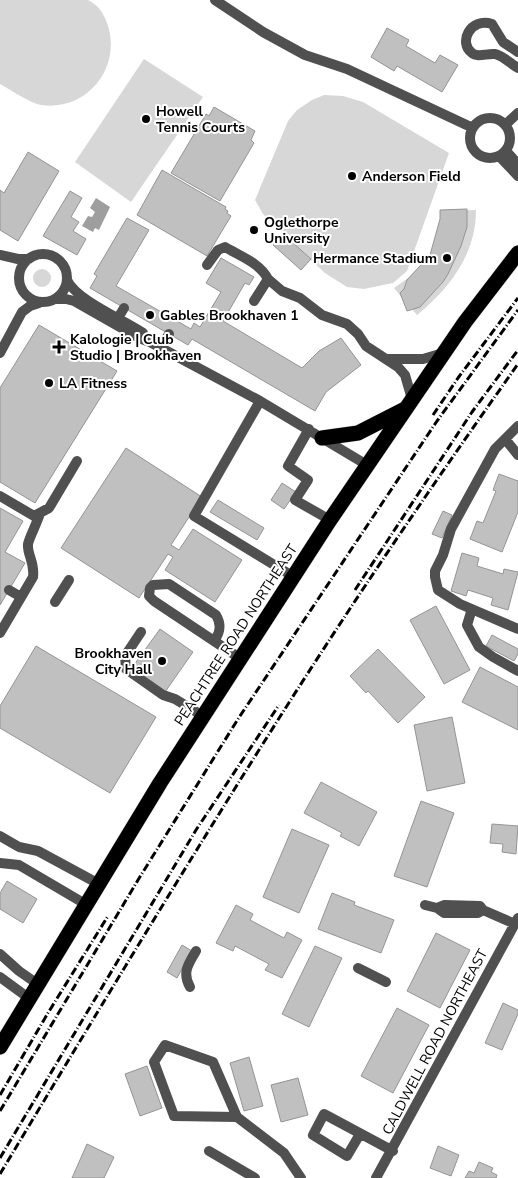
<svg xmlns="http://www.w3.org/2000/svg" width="518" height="1178" font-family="'Nunito Sans',sans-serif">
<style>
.green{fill:#d7d7d7}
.water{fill:#9e9e9e}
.building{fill:#c0c0c0;stroke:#949494}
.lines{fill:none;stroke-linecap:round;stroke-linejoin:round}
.highway-casing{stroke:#dbdbdb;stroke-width:16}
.minor{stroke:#505050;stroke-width:10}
.highway{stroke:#000;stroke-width:15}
.rail{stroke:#000;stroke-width:3;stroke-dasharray:8 2.5 1 2.5;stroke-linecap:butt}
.poi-dot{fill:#000;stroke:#fff;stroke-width:2}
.labels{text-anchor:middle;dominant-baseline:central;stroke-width:4;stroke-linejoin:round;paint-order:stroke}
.poi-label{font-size:14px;font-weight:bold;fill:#000;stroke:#fff;text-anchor:start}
.street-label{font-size:14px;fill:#000;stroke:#fff}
</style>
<rect width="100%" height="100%" fill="#fff"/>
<path class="green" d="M0,0h88c10,5 15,12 19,23 16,44 -20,89 -66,82 -11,-2 -30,-15 -41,-21z
M144,59l59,38 -72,105 -56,-40z
M324,95l19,1 20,6 86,51 -42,118 -14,12 -29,6 -17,-2 -22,-14 -42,-39 -20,-20 -8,-14 33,-79 9,-11 15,-10z
M476,210c0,44 -26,78 -59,105l-23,-27c14,-10 33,-22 40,-38 5,-11 6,-27 8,-39z
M33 278a9 9 0 1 1 18 0a9 9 0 1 1-18 0Z"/>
<path class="water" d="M96,198l14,9 -11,23 -4,-2 -2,4 -11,-6 6,-10 4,1 3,-5 -5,-4z"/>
<path class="building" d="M387,28l22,12 -3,6 29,17 5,-8 18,10 -16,27 -45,-26 -3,5 -23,-14z
M214,107l41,24 -4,9 3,3 -34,58 -49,-28 35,-59 3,2z
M28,152l31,19 -41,70 -18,-11v-40l4,3z
M162,170l64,37 -1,2 3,2 -1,2 4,3 -24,40 -70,-41z
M70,191l12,7 -11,19 8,5 -6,9 13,8 -9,16 -34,-19z
M467,209v18l-6,19 -13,28 -5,8 -23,25 -13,4 -7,-18 4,-4 3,-9 23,-25 10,-36v-9z
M127,218l22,12 -33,56 75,43 3,-6 6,4 21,-35 -15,-9 15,-25 33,19 -5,8 -4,-2 -22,38 79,47 17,-17 22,-13 20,27 -35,27 -11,19 -123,-72 -4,6 -98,-57 7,-12 -3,-2z
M283,234l28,25 -10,11 -28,-25z
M39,325l78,46 -82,132 -35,-21v-94z
M126,448l76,49 -31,48 8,5 14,-21 49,31 -27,42 -50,-32 8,-13 -5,-3 -29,44 -78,-50z
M499,474l19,7v31l-16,40 -32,-13 7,-18 6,2 13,-32 -3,-1z
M282,483l14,9 -12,17 -13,-9z
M218,500l46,28 -7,12 -47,-28z
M0,508l23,13 -18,31 20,11 -25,42z
M443,511l9,4 -10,23 -10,-4z
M462,553l17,5 -2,8 26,8 1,-5 14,3 -10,38 -17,-5 2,-7 -25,-8 -2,6 -15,-5z
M436,606l34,64 -26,14 -34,-64z
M160,629l33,23 -28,40 -34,-23z
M492,635l26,14v5l-4,7 -28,-15z
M36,646l120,71 -46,76 -110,-65v-22z
M378,649l47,48 -27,26 -30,-32 -2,2 -16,-17z
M480,667l38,20v43l-56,-28z
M452,717l13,66 -38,8 -13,-66z
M321,782l56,30 -18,34 -19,-10 2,-3 -38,-20z
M421,801l33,12 -27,74 -33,-11z
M492,824l26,2 -2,28 -14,-2 1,-8 -13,-1z
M292,829l37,16 -30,68 -36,-16z
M7,881l30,18 -14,24 -23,-14v-16z
M332,893l23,9 -1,3 40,15 -13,33 -63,-24z
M236,905l17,9 -3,6 34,18 3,-6 15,8 -20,38 -17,-8 4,-6 -34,-18 -2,5 -17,-8z
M436,933l34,17 -30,58 -33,-17z
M182,945l10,6 -15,27 -10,-6z
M315,946l27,12 -33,69 -27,-13z
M503,1003l15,7v4l-16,36 -17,-7z
M397,1008l32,17 -36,68 -32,-17z
M249,1057l14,49 -19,5 -14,-48z
M147,1066l15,42 -22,8 -15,-42z
M298,1078l10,37 -27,7 -10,-37z
M87,1144l27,13 -10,21h-32z
M438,1146l21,9 -8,21 -21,-8z
M479,1162l14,6 -2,4 6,3 -1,3h-31l4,-7 5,2z"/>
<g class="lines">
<defs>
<path id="highway" d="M322,438l36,-5 47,-24
M0,1047l160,-264 170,-263 135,-198 53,-69"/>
</defs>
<use href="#highway" class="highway-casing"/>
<path class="minor" d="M215,0l48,32 42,23 42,14 126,59
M518,52l-15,-10 -11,-18c-22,-7 -34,19 -20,29 6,5 15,0 23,1 7,1 16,10 23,14
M470 138a20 20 0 1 1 40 0a20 20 0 1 1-40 0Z
M505,125l13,-12
M506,151l12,13
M499,156l19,20
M19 278a24 24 0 1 1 48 0a24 24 0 1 1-48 0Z
M0,255l18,4h11
M207,265l11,-15 7,-3c15,9 35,16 43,32
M67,280c9,20 57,40 76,53
M55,299h11l8,2 65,37 11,4 110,59 107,64
M254,301l14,-22 14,12 18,7 22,17 25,9 11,10 8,12 32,21 7,8 7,24
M118,318l6,-10
M161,348l8,-14
M0,353l22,-41 8,-6 9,-3
M386,359h37l20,-6
M260,401l-66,115 100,61
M518,426l-23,23 -44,80 -8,26 -8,16v6l3,13 22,14 58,25
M309,429l-21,37 20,14 -13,20 35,20
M505,439l13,16
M0,496l34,20 15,-8 28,-47
M9,590l12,7
M55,602l14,-22
M472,609l-5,16 12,22 14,10 25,14
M141,632l-16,24 1,13 37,26 12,4 28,17
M0,633l33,-56c2,-15 -6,-22 -5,-33 1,-6 10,-23 12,-31
M214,641c6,-8 8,-16 2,-26l-47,-31 -16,1 -3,3 -1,8 5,5 87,58
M0,836l19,11 19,4 61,33
M0,863l19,2 68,40
M425,905l12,3 7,5h34l5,-3
M437,908l7,-3 36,1 3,4 32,14
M0,954l19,17 20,14
M358,968l28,14
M0,977l30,22
M190,987c-8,-14 -2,-23 6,-36
M237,1117l-63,-1 -20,-54 11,-17 48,17 24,55 47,36 17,25
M360,1134l-13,22 -34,-21 11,-21 69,37
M209,1151l46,27
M376,1178l142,-260"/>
<use href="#highway" class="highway"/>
<path class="rail" d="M433,415l25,-37 60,-80
M355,590l117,-178 46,-62
M0,1095l48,-82 60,-97
M0,1111l138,-231 100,-161 199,-298 81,-111
M0,1158l196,-328 83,-125
M0,1174c93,-155 186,-309 283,-462 75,-118 154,-234 235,-348"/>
</g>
<g class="poi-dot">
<circle cx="146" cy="119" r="5"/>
<circle cx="352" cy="176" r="5"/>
<circle cx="254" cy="230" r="5"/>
<circle cx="447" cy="258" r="5"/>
<circle cx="150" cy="315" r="5"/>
<path d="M56.5 339.5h5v5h5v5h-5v5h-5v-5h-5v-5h5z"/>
<circle cx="49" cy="383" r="5"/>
<circle cx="162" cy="661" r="5"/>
</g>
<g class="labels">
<g class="poi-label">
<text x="156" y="111">Howell<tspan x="156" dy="16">Tennis Courts</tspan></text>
<text x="362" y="176">Anderson Field</text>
<text x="264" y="222">Oglethorpe<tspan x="264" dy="16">University</tspan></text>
<text x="437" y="258" text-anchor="end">Hermance Stadium</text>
<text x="160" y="315">Gables Brookhaven 1</text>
<text x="70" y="339">Kalologie | Club<tspan x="70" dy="16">Studio | Brookhaven</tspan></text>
<text x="59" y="383">LA Fitness</text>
<text x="152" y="653" text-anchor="end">Brookhaven<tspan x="152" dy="16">City Hall</tspan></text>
</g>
<g class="street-label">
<text transform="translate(236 635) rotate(-57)">PEACHTREE ROAD NORTHEAST</text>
<text transform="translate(435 1042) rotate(-62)">CALDWELL ROAD NORTHEAST</text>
</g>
</g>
</svg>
